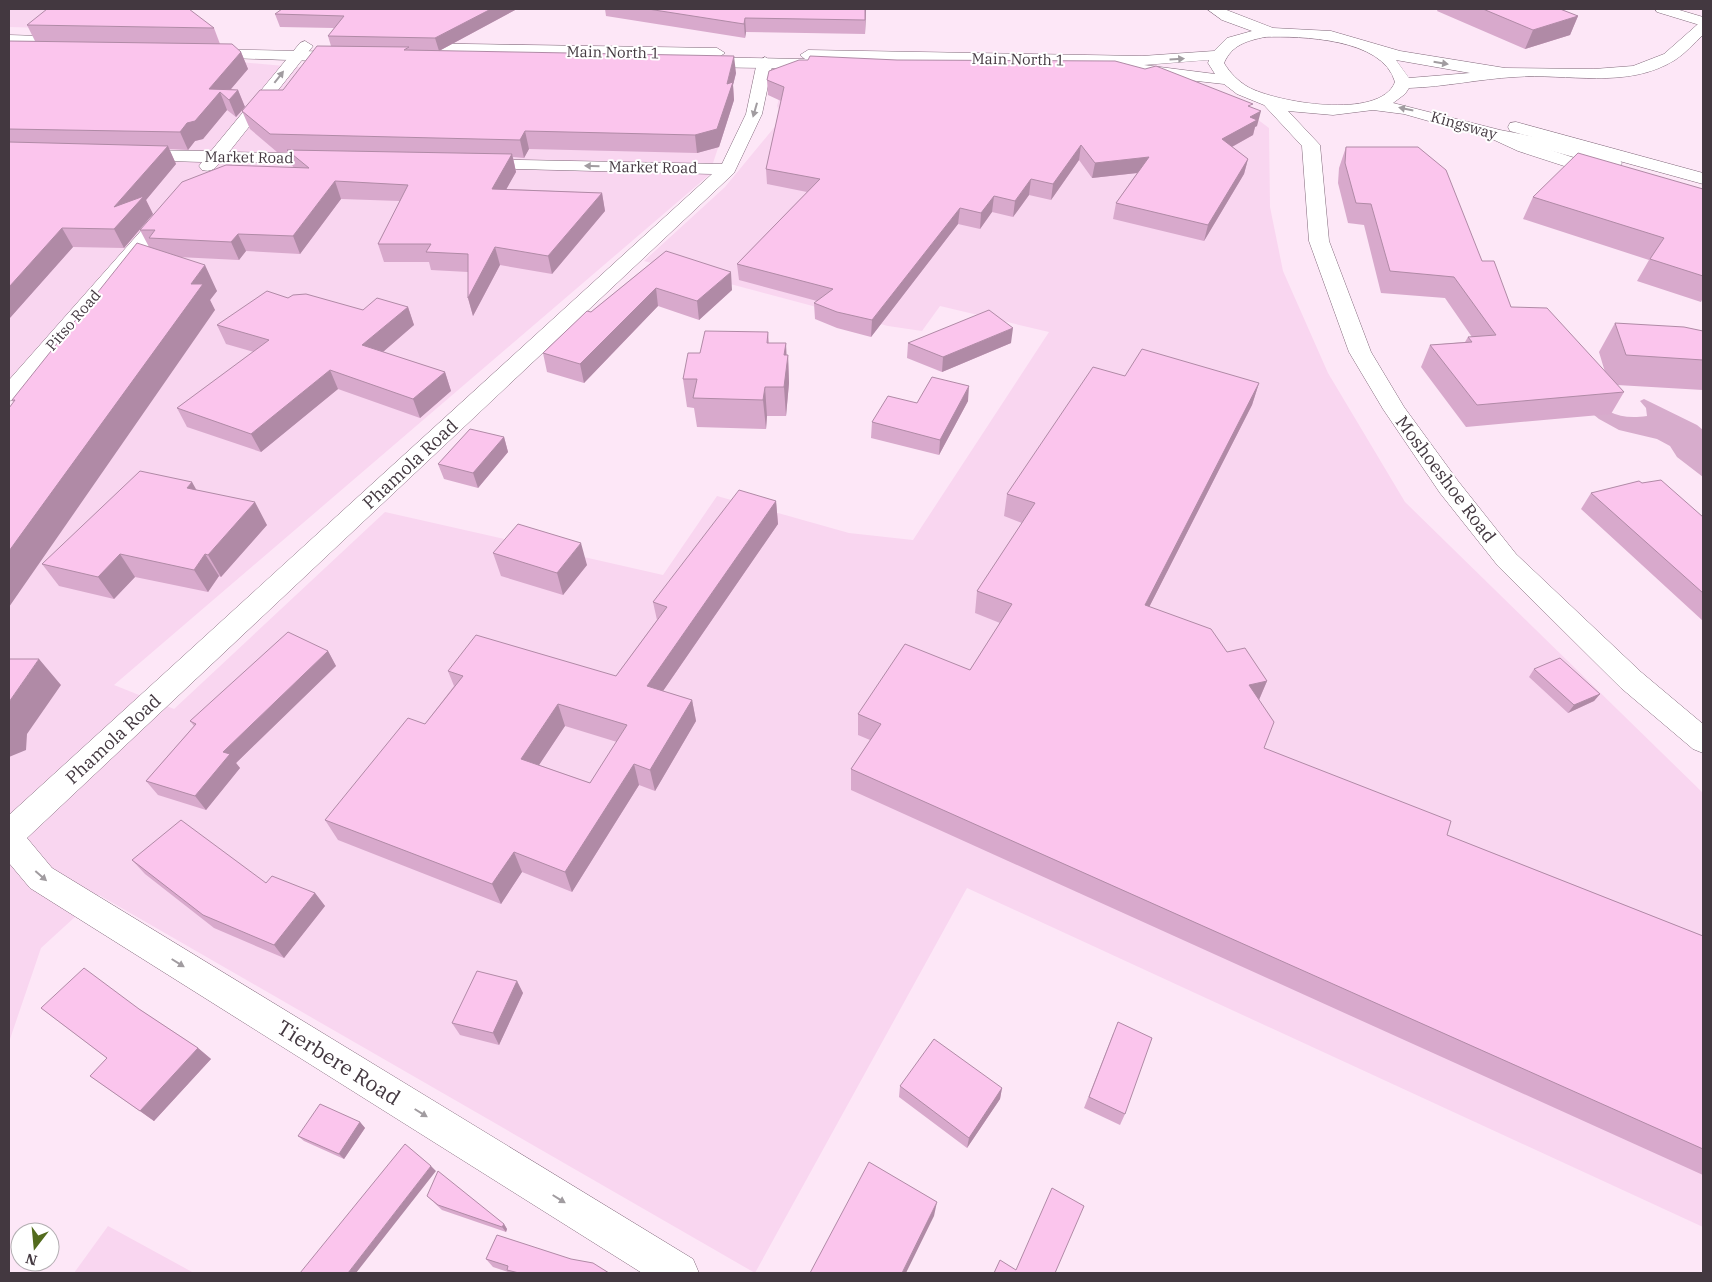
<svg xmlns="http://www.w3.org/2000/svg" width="1712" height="1282" font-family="'IBM Plex Serif',serif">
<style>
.built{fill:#f9d6f0}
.green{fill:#d7accc}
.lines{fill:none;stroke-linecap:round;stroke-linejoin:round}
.minor-casing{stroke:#82697b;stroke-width:1}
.primary-casing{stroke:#82697b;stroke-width:1}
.trunk-casing{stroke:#82697b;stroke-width:1}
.minor{fill:#fff;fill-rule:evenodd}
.primary{fill:#fff;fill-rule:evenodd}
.trunk{fill:#fff;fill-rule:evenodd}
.wall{fill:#d8a9cc;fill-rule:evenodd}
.shaded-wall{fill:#b08aa6}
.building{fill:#fbc5ed;stroke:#b08aa6;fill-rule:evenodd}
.oneway{fill:#a19ca0}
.labels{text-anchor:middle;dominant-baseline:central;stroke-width:4;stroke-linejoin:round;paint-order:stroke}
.far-street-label{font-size:15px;fill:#433840;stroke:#fff}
.street-label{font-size:18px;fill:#433840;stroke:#fff}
.near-street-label{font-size:21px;fill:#433840;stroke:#fff}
</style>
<rect width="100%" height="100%" fill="#fde7f7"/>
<path class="built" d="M9,9h57l-19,19 -38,-1z
M9,58l230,4 79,7 130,-1 288,5 -10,39 3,3 -20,60 -595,510 60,24 211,-197 278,63 54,-79 132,37 64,7 136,-208 -109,-26 -18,25 -34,-5 -244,-65 81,-74 57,-69 -5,-12 10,-36 458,40 24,18 1,79 13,64 45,102 77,129 298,291v434l-736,-339 -212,385 -656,-378 -58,53 -32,94v-607l26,-34 -26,-1z
M108,1226l86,47h-120z"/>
<path class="green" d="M1585,398c23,14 34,22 62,18l-1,-8 -6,-7 4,-2 53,26 6,5v47l-26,-20 -7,-11 -13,-7 -38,-9 -20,-11 -16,-13z"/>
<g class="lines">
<defs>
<path id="minor" d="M305,41l8,5 -84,106 98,2 6,1 3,4 -3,4 -113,-1c-6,8 -9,10 -18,8l-3,-4 3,-4 -67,-2 -6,-1 -3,-4 3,-4 6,-1 76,1 89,-108z
M765,57l8,5 -11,52 -28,59 -707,665 25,30 641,391 6,14h-57l-612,-385 -21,-25v-48l703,-641 -235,-6 -6,-1 -3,-4 3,-4 251,5 24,-50 11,-52z
M1516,122l187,51v11l-193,-53 -2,-4 2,-4z
M1498,130l32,13 80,27 3,4 -3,4 -6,1 -86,-28 -26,-12 -3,-4 3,-4z
M169,205l7,2 2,4 -2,4 -159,184 -8,2v-21l153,-173z"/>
<path id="primary" d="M1207,9h17l49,19 58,3 69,20 105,17 89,1 39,-3 31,-12 34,-30 5,-1v12c-9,8 -17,18 -28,25 -48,30 -108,13 -160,17 -36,2 -71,10 -106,11l-4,6 -12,9 107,27 61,12 58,17 3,4 -3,4 -6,1 -61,-17 -60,-12 -88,-25 -31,-4 -40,5 -45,-4 32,34 9,96 42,111 33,55 54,74 58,73 125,118 62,52v29l-10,-4 -72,-61 -123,-122 -58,-73 -57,-84 -34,-57 -40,-111 -7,-95 -38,-41 -27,-11 -13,-10 -90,-10 -8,-5 3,-4 -298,-5 5,4 -8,5 -131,-2 -8,-5 8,-5 108,2 -5,-4 8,-5 334,6 72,-5 13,-13 25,-7 -30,-11zM1265,37c36,-1 118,1 130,45 -15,39 -120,20 -147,5 -10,-6 -18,-14 -24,-24 8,-18 22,-22 41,-26zM1209,60l-1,3 7,11 -71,-9zM1396,60l74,13 -61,5z
M9,35l63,2 8,5 -8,5 -63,-2z
M405,43l312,5 8,5 -8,5 -317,-7 -3,-3z
M204,49l142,3 8,5 -8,5 -147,-5 -3,-3 3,-3z"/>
<path id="trunk" d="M1655,9h21l27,8v9l-46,-14z"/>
</defs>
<use href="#minor" class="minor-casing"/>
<use href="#primary" class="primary-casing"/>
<use href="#trunk" class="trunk-casing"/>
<use href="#minor" class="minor"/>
<use href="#primary" class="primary"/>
<use href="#trunk" class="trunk"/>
</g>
<path class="wall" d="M517,9l-78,42 297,22 -3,12 1,15 -15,47 -22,6 -168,-4 -5,9 -11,-1 3,15 -10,17 96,4 3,18 -53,63 -52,-9 -27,51 -5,-18v-26l-37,-2 -2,-8h-45l-6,-18 22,-43 -59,-2 -41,55 -54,-3 -7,9 -61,-3 39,34 -7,9 5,10 -202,92 -1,-2 137,-153 -9,-17 155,-62 -2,-1 -5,-15h-11l-27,-23 -8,-18 41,-21 48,-44 -3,-10 6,-8 -54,-1 -5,-13z
M605,9h261l-1,25 -119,-2 -1,6 -139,-22z
M1438,9h122l18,7 -8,19 -45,14 -88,-38z
M27,25l187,3 6,16 21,8 7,17 -17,20 7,1 7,17 -9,10 -9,-7 -24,29 -8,2 -7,9 -19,-1 7,15 -30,36 7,14 -29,34 -51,-1 -64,72v-278h26z
M767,80l485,27 5,19 -2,1 -2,8 -21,12 16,12 -4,15 -40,67 -91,-22 3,-16 21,-30 -45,5 -13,-18 -28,40 -22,-5 -16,22 -21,-5 -12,17 -22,-5 -87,113 -34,-9 -22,-9 -1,-16 3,-2 -78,-21 -2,-16 70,-72 -40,-8 -1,-15 15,-68 -13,-6z
M1346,147l136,114 29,46 94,65 -6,-20 16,-29 88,8v59l-86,-5 7,7 -13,22 -145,13 -45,-60 9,-22 35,-3 3,-5h4l-27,-39 -64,-5 -17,-68 -16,-2 -10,-40 1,-15z
M1703,189v109l-2,4 -64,-21 12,-21 -126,-41 10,-22z
M666,251l66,39 -33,30 -41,-14 -74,77 -37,-11 -4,-19 48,-41z
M288,298l75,12 45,-3 6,18 -31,27 62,20 6,19 -31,27 -82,-29 -77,63 -74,-25 -10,-19 77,-56 -28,-8 -9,-19z
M768,332l1,11h17v12h2l1,28 -3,33h-19l-1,13 -69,-2 -3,-19 -7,-1 -4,-28 17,-26z
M908,343h103l-69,29 -35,-14z
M1125,376l134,7 -7,22 -103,202 78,45 40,29 -8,19 5,48 183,87 256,101v239l-852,-385v-21l19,-29 -12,-5v-21l112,-44 30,-47 -25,-10 2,-22 45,-68 -18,-7 3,-22z
M968,401l-29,54 -68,-17 1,-16 45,-19z
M504,437l4,15 -30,36 -34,-9 -6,-15z
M1642,483l61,34v104l-122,-112 10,-16z
M197,490l70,35 -46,52 -2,-1 -11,16 -73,-15 -21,22 -55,-13 -17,-22z
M776,501l2,23 -115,167 29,9 4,21 -41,70 -16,-6 -67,107 -50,-20 -21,32 -163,-64 -13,-20 100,-96 29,-38 -6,-15 168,5 41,-56 -4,-18zM565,726l52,16 -27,41 -51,-18z
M493,553l94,12 -24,30 -62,-19z
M328,651l8,15 -100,97 4,5 -34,42 -48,-15 -12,-14 48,-55 -4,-5z
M1534,669l66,25 -6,7 -26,12 -39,-36z
M132,860l134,23 49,10 10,13 -41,52 -70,-30 -69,-54z
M517,981l6,12 -24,52 -39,-10 -8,-12z
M41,1008l98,1 59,39 13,11 -57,62 -64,-45 17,-18z
M1113,1034l12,80 -5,11 -36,-17z
M900,1086l102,2 -2,11 -33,49 -68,-51z
M360,1122l5,6 -21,31 -40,-18 -6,-5z
M427,1196l77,28 3,5 -1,3 -64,-22z
M486,1259l123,14h-100l-1,-1 -15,-5z"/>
<path class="shaded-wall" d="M491,9h26l-78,42 -4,-13z
M865,9h1l-1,25z
M1578,16l-8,19 -45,14 8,-19z
M745,18l1,14 -1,6 -1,-14z
M241,52l7,17 -23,27 -5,-4 7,18 -24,29 -8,2 -7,9 -8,-18 29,-43z
M734,56l2,17 -3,12 1,15 -15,47 -22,6 -2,-18 32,-51z
M238,90l7,17 -9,10 -7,-17z
M1261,111l-4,15 -2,1 -2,8 -34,19 3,-15 28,-22z
M525,131l4,18 -5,9 -4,-18z
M1081,145l-2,15 -28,40 2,-16z
M168,146l8,18 -30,36 7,14 -29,34 -10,-19v-22z
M512,154l4,18 -19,34 -5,-17z
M1149,157l-3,15 -54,6 3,-15z
M1248,159l-4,15 -40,67 4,-16z
M1031,179l-2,16 -16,22 2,-16z
M335,181l6,18 -41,55 -7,-18z
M602,193l3,18 -53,63 -4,-18z
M994,196l-2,16 -12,17 1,-16z
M960,208l-2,16 -87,113 1,-17z
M62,228l11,19 -64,72v-32z
M238,234l8,17 -7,9 -8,-18z
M495,247l5,18 -27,51 -5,-18z
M205,265l12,26 -7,9 5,10 -206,297v-56l182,-267z
M731,272l1,18 -33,30 -2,-19z
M656,288l2,18 -74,77 -4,-19z
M408,307l6,18 -45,39 -7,-19z
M1013,328l-2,15 -69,29 1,-15z
M786,343l1,21 1,-9 1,28 -3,33 -2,-29v-32z
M330,370l8,19 -77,63 -10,-18z
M445,372l6,19 -31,27 -7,-19z
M1259,383l-7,22 -113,222 6,-22z
M969,386l-1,15 -29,54 1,-15z
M765,387l2,29 -1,13 -3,-29z
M504,437l4,15 -30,36 -5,-15z
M192,482l13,23 -18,-17z
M776,501l2,23 -126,183 -5,-21z
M255,502l12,23 -46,52 -13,-22z
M581,543l6,22 -24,30 -6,-22z
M120,554l15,23 -21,22 -16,-22z
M205,554l14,22 -11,16 -14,-22z
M328,651l8,15 -100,97 4,5 -34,42 -11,-14 28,-44z
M39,659l22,26 -34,49 -1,16 -17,7v-55z
M1267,681l-9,21 -9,-17z
M1600,694l-6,7 -26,12 6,-8z
M692,700l4,21 -41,70 -5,-21z
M558,704l7,22 -36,54 -8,-21z
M634,764l5,21 -67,107 -7,-20z
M514,852l8,20 -21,32 -9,-20z
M315,893l10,13 -41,52 -10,-13z
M517,981l6,12 -24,52 -6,-12z
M198,1048l13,11 -57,62 -14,-10z
M1002,1088l-2,11 -33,49 2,-10z
M360,1122l5,6 -21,31 -5,-5z
M431,1166l5,5 -80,102h-8z
M937,1202l-3,14 -28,57h-4z
M504,1224l3,5 -1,3 -4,-5z"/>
<path class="building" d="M47,9h142l25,19 -187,-3z
M282,9h209l-56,29 -107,-2 16,-20 -69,-2z
M648,9h217v11l-120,-2 -1,6z
M1483,9h77l18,7 -45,14z
M9,41l223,3 9,8 -32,37 29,1 -9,10 -9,-8 -25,29 -8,2 -7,9 -171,-3z
M317,46l92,1 -5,3 330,6 -7,28 6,-2 -16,47 -22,6 -170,-4 -5,9 -250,-6 -28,-23 18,-21h23z
M810,56l87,4 218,1 30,8 11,-3 97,38 -5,2 13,5 -11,6 7,3 -35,19 26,20 -40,66 -92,-22 33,-46 -54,6 -14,-18 -28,39 -22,-5 -16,22 -21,-5 -13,17 -21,-5 -88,112 -35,-8 -23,-9 19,-14 -96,-25 83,-85 -54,-10 18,-82 -17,-7 2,-9 30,-11h9z
M9,142l159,4 -54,61 30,-11 -30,33 -52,-1 -53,59z
M1346,147h72l28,23 36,91h12l17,46 36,1 77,84 -147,13 -47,-60 42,-3 -4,-5 28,-2 -42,-58 -64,-6 -19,-67 -15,-1 -11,-40z
M287,150l225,4 -20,35 110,4 -54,63 -53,-9 -27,51v-44l-42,-2 5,-8h-53l30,-59 -73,-4 -42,55 -55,-2 -7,8 -82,-4 6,-8h-15l42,-48 44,-17 83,3z
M1578,153l125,36v87l-53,-17 14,-21 -131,-41z
M137,243l68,22 -14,19h12l-194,267v-143l6,-8h-3z
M666,251l65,21 -34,29 -41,-13 -76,76 -37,-11 44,-42 4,1z
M267,291l21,7 5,-3 13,-1 57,16 14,-12 31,9 -46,38 83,27 -32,27 -83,-29 -79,64 -74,-26 92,-68 -52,-15z
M989,310l24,18 -70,29 -35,-14z
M1615,323l69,4 19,4v29l-77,-5z
M705,331l63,1 -1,11h19l-2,12h4l-4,32h-19l-2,13 -70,-2 4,-19h-14l5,-26h12z
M1142,349l117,34 -114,222 66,24 16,23 18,-4 22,33 -18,4 25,37 -10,26 187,73 -4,14 256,101v213l-852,-380 30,-45 -23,-10 47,-70 65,26 42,-66 -35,-13 58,-88 -28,-9 86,-127 32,9z
M932,377l37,9 -29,54 -68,-18 16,-26 29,7z
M470,429l34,8 -31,36 -35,-9z
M140,471l52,11 -5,6 68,14 -47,53 -3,-1 -11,16 -74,-16 -22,23 -56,-13z
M1661,480l42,37v76l-112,-100 48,-12 3,2z
M739,490l37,11 -129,185 45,14 -42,70 -16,-6 -69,108 -51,-20 -22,32 -167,-64 83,-102 17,6 38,-48 -15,-5 28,-36 140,41 51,-69 -14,-5zM558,704l69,21 -37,58 -69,-24z
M518,524l63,19 -24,30 -64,-20z
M288,632l40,19 -105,101 7,2 -35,42 -49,-15 50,-57 -6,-3z
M1560,658l40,36 -26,11 -40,-36z
M9,659h30l-30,43z
M181,820l85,63 6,-7 43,17 -41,52 -71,-30 -71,-55z
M84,968l55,41 59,39 -58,63 -50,-35 17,-18 -66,-50z
M477,971l40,10 -24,52 -41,-10z
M1118,1022l34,16 -27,76 -36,-17z
M934,1039l68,49 -33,50 -69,-52z
M320,1104l40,18 -21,32 -41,-18z
M405,1144l26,22 -83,107h-48z
M869,1162l68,40 -35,71h-92z
M438,1171l66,53 -2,3 -64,-22 -11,-9z
M1052,1188l32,18 -29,67h-61l6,-13 16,10z
M497,1235l74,24 22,4 16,10h-90l-12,-3 1,-4 -22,-7z"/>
<defs><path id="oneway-solid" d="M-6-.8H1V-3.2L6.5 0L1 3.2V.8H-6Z" transform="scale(1.25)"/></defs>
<g class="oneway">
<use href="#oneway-solid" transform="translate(1177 59) rotate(-4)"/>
<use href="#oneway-solid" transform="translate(1441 63) rotate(9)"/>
<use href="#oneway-solid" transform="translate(279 77) rotate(-52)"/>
<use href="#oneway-solid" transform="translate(1406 109) rotate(-168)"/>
<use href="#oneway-solid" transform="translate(755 110) rotate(106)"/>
<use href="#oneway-solid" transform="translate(592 166) rotate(-179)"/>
<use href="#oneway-solid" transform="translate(41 876) rotate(41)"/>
<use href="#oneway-solid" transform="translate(178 963) rotate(32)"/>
<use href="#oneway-solid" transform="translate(421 1113) rotate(32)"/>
<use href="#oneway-solid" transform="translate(559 1199) rotate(32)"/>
</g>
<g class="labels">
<g class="far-street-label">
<text transform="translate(613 52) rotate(1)">Main North 1</text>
<text transform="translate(1018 59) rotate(1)">Main North 1</text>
<text transform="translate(1464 125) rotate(16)">Kingsway</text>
<text transform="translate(249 157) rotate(1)">Market Road</text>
<text transform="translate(653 167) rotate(1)">Market Road</text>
<text transform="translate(73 320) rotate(-49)">Pitso Road</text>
</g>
<g class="street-label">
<text transform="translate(410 464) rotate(-43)">Phamola Road</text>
<text transform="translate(1446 479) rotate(53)">Moshoeshoe Road</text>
<text transform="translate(113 739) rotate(-43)">Phamola Road</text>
</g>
<g class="near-street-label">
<text transform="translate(339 1062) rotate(32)">Tierbere Road</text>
</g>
</g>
<rect width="1712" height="1282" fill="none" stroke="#433840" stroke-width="20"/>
<g transform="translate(35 1247) rotate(196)"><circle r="24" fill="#ffffff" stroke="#b4afb3"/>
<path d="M0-4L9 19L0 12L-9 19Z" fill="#536b1d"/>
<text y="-8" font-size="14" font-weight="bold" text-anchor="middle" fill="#433840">N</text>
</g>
</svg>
